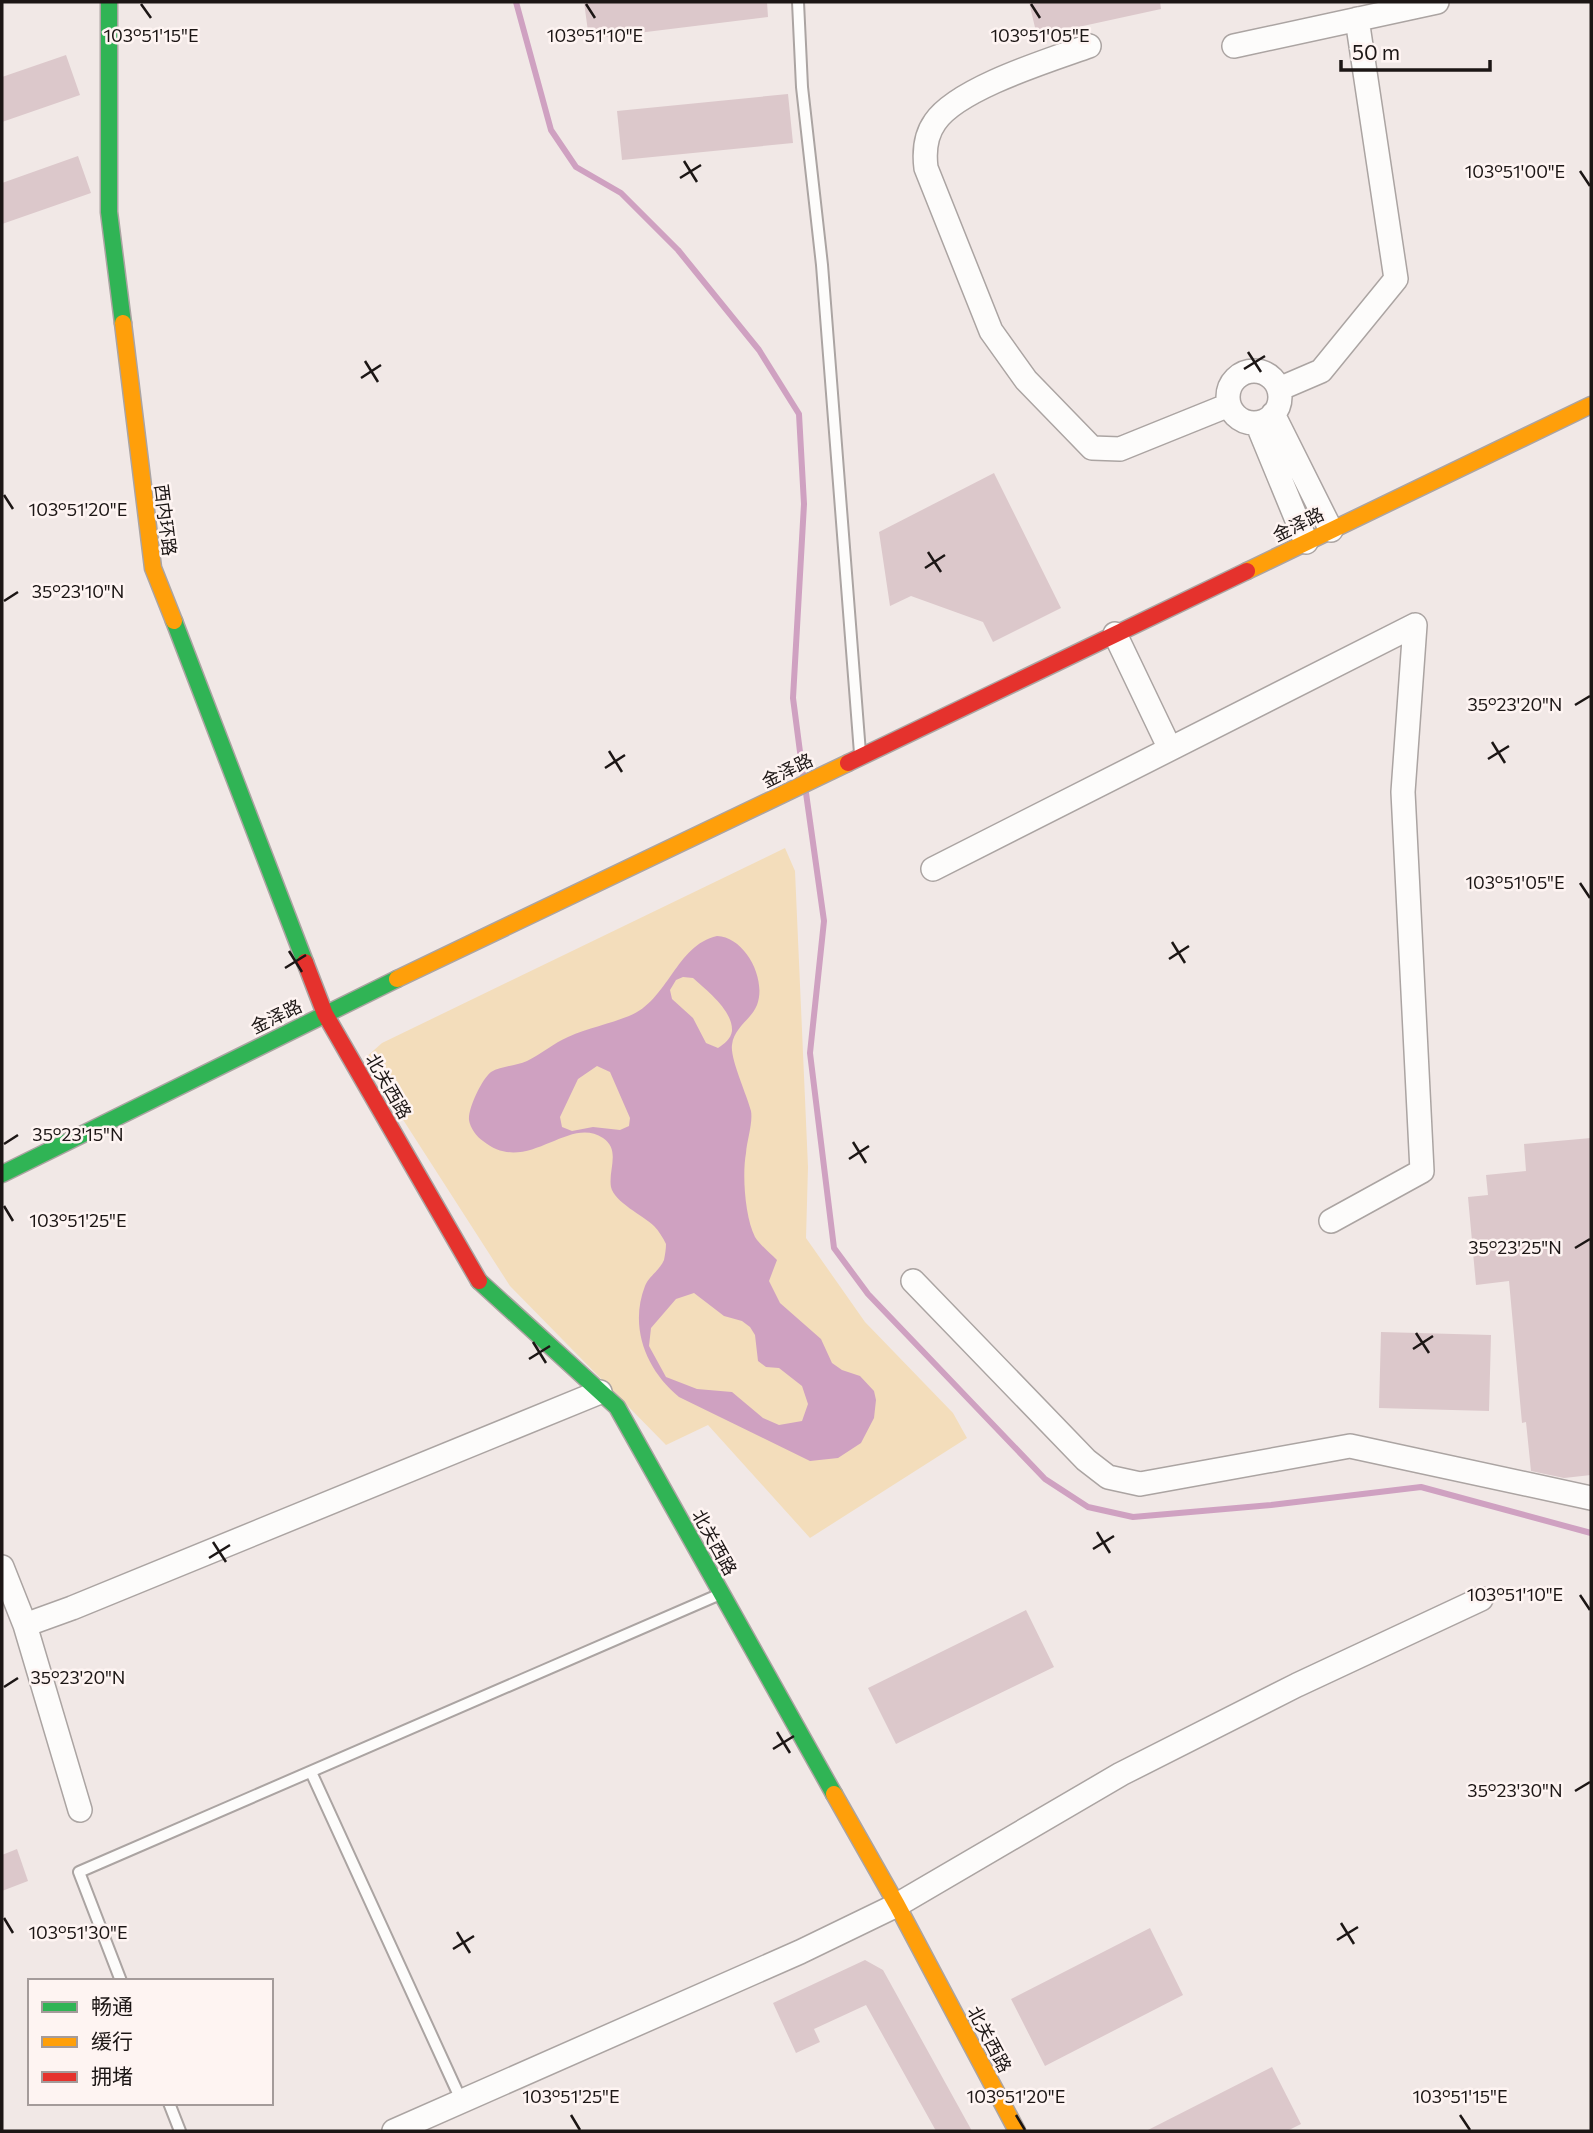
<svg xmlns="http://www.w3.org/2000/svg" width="1593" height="2133" font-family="Commissioner,'Noto Sans SC',sans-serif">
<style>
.green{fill:#f3ddbb}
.water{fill:#cfa1c1;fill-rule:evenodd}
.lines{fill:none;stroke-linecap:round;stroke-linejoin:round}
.stream{stroke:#cfa1c1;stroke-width:6}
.building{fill:#dcc8cb}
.lane-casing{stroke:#aba4a2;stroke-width:14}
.street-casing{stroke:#aba4a2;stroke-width:26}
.fast-casing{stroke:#aba4a2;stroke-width:19}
.slow-casing{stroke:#aba4a2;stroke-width:19}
.jam-casing{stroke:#aba4a2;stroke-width:19}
.lane{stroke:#fdfcfb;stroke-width:10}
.street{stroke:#fdfcfb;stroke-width:23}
.fast{stroke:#30b455;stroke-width:16}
.slow{stroke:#ff9f0a;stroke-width:16}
.jam{stroke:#e5322d;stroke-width:16}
.ticks{fill:none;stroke:#1c1615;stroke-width:2.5}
.labels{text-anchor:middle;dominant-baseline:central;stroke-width:5;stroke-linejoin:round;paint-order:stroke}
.street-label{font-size:18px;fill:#1c1615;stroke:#fef4f2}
.ticks-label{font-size:18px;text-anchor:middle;fill:#1c1615;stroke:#fef4f2;stroke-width:5;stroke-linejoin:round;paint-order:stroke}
</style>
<rect width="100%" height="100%" fill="#f1e8e6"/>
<path class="green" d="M785,848l10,23 13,296 -2,71 59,84 88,91 14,25 -157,100 -102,-113 -42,20 -156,-159 -146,-227 18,-16z"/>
<path class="water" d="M717,936c28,1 50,43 40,69 -6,15 -23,22 -25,40 -2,14 15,50 19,66 2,12 -4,29 -5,42 -4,22 -1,64 9,84 5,8 15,16 22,23l-8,21 11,22 41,36 11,24 10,7 18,6 14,15 2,9 -2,18 -13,25 -23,15 -28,3 -131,-64c-33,-27 -50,-70 -34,-111 4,-10 15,-16 19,-26 1,-5 2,-11 2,-16 -3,-6 -7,-13 -12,-18 -10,-10 -40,-24 -43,-39 -3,-17 10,-37 -8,-49 -35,-24 -76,39 -120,3 -6,-4 -13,-13 -14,-21 -1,-12 13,-41 22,-48 10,-6 25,-6 36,-11 14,-7 27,-18 41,-24 20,-9 41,-13 61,-21 39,-15 47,-71 88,-80zM683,977l10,1c13,12 40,32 39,53 -1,8 -8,13 -14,17l-12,-5 -13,-25 -21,-19 -2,-9 6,-10zM597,1066l13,6 20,46 -1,8 -9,4 -27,-3 -21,4 -10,-4 -2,-10 18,-38zM694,1293l30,23 18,5 8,6 5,8 3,26 8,6 13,1 23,18 6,18 -6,17 -23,4 -16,-7 -31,-26 -35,-3 -31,-12 -17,-31 2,-18 25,-29z"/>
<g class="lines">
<path class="stream" d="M516,2l35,128 25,37 45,26 57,57 81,100 40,64 5,90 -11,194 10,77
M806,793l18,128 -14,132 24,195 34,46 177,185 43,28 45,10 138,-12 150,-18 170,46"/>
</g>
<path class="building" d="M584,2h183l1,15 -179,22z
M1029,2h131l1,7 -124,27z
M66,55l14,40 -78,27v-45z
M788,94l5,49 -171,17 -5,-49z
M78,156l13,37 -89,31v-41z
M994,473l67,135 -68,34 -10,-20 -72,-26 -21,10 -11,-74z
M1591,1138v337l-27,3 -33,-7 -5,-49 -4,1 -13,-142 -33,4 -8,-88 20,-2 -2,-20 40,-4 -2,-27z
M1381,1332l110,3 -2,76 -110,-3z
M1026,1610l28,57 -158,77 -28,-56z
M17,1849l11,32 -26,10v-36z
M1150,1928l33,67 -138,71 -34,-67z
M865,1960l18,10 89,161h-36l-70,-126 -52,24 6,13 -24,11 -23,-50z
M1272,2067l29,57 -14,7h-141z"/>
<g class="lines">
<defs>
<path id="lane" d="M798,2l4,85 20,178 38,488
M311,1772l151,330
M121,1981l-42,-109 639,-277
M169,2103l11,28"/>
<path id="street" d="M1089,46c-39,14 -131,42 -154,76 -10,14 -11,30 -9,46l65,163 35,49 66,68 28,1 109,-44
M1234,46l203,-44
M1228 397a26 26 0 1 1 52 0a26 26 0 1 1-52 0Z
M1279,389l42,-18 75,-92 -39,-260
M1273,414l58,116
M1257,423l49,119
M1115,634l55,115
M933,869l482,-244
M1331,1221l91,-50 -19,-379 12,-167
M913,1281l173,179 22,17 32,7 210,-38 241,52
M2,1567l23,58 55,185
M25,1625l47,-17 528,-216
M394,2131l406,-179 97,-47 224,-131 176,-89 184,-86"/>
<path id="fast" d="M109,2v210l14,111
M174,621l131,341
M2,1174l395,-195
M479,1281l138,126 217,387"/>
<path id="slow" d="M123,323l30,245 21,53
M1247,571l344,-166
M397,979l451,-216
M834,1794l63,111 120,226"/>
<path id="jam" d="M848,763l399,-192
M305,962l20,52 154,267"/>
</defs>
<use href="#lane" class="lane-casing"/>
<use href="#street" class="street-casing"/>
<use href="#fast" class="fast-casing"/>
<use href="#slow" class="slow-casing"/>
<use href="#jam" class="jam-casing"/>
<use href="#lane" class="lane"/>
<use href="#street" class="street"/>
<use href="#fast" class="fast"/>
<use href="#slow" class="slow"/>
<use href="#jam" class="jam"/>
</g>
<path class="ticks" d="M141,4l10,14M586,4l9,14M1031,4l9,14M684,161l13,21M1580,171l10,15M680,178l21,-13M1248,352l13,20M365,361l13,21M1244,369l21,-13M361,378l20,-13M4,495l9,14M928,552l13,20M925,568l20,-13M4,601l14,-9M1575,705l15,-9M1492,742l13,21M609,751l13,21M1488,759l21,-13M605,768l20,-13M1580,883l10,15M1172,942l13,21M289,951l13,21M1169,959l20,-13M285,968l21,-13M853,1142l13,21M4,1144l14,-9M849,1159l20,-13M4,1206l9,15M1575,1248l15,-9M1416,1333l13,20M533,1342l13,21M1413,1349l20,-13M529,1359l21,-13M1097,1532l13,21M213,1542l13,20M1093,1549l21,-13M209,1558l21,-13M1580,1595l10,15M4,1687l14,-9M777,1732l13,21M773,1749l21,-13M1575,1791l15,-9M4,1918l9,15M1341,1923l13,21M457,1932l13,21M1337,1940l21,-13M453,1949l21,-13M571,2115l9,15M1016,2115l9,15M1460,2115l10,15"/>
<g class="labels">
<g class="street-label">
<text transform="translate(166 520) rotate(83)">西内环路</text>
<text transform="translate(1298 524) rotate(-26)">金泽路</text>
<text transform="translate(787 770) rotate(-26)">金泽路</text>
<text transform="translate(276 1016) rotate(-26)">金泽路</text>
<text transform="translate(389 1086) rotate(60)">北关西路</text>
<text transform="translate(715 1542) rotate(61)">北关西路</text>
<text transform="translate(990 2039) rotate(62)">北关西路</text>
</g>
</g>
<g class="ticks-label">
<text x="151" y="42">103°51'15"E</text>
<text x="595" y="42">103°51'10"E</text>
<text x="1040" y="42">103°51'05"E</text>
<text x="1515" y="178">103°51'00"E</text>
<text x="78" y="516">103°51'20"E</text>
<text x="78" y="598">35°23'10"N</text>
<text x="1515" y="711">35°23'20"N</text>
<text x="1515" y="889">103°51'05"E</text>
<text x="78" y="1141">35°23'15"N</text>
<text x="78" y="1227">103°51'25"E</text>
<text x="1515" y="1254">35°23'25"N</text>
<text x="1515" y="1601">103°51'10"E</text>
<text x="78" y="1684">35°23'20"N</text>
<text x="1515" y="1797">35°23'30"N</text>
<text x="78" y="1939">103°51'30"E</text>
<text x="571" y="2103">103°51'25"E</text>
<text x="1016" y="2103">103°51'20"E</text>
<text x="1460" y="2103">103°51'15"E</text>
</g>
<rect width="1593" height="2133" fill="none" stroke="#1c1615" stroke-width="7"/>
<rect x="28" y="1979" width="245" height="126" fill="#fef4f2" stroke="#a49b9a" stroke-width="2"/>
<rect x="42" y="2002" width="35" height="10" fill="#30b455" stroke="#a49b9a" stroke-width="2"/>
<text x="91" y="2014" font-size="21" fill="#1c1615">畅通</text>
<rect x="42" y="2037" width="35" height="10" fill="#ff9f0a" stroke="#a49b9a" stroke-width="2"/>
<text x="91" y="2049" font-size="21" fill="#1c1615">缓行</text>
<rect x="42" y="2072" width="35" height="10" fill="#e5322d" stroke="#a49b9a" stroke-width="2"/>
<text x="91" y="2084" font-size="21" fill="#1c1615">拥堵</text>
<path d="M1341 60v10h149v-10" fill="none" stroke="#1c1615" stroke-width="3.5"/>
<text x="1352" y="60" font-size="21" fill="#1c1615" stroke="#fef4f2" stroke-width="5" paint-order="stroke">50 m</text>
</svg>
